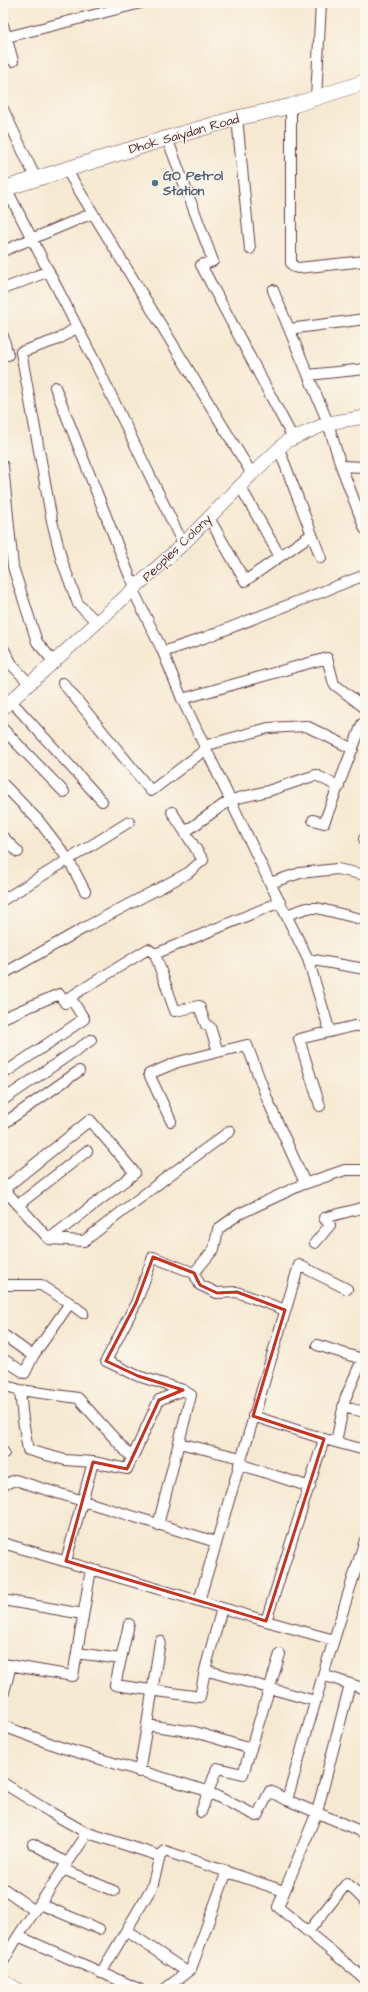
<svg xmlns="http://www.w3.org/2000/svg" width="368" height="1992" font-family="'Architects Daughter',sans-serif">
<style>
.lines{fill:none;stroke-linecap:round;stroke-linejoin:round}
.minor-casing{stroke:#643d44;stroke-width:12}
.tertiary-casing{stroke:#643d44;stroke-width:14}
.secondary-casing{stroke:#643d44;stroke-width:16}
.minor{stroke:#fff;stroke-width:10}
.tertiary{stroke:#fff;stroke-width:13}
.secondary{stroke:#fff;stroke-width:15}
.marked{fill:none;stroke:#c8321e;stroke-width:3;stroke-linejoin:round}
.service-dot{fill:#5c6f8a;stroke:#fbf7ec;stroke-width:1.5}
.labels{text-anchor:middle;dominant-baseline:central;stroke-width:3;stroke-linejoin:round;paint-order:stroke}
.street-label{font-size:13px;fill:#4a1f2b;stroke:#fbf7ec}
.service-label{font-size:13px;font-weight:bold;fill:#4e5e75;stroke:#fbf7ec;text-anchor:start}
</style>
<rect width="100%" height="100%" fill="#fbf7ec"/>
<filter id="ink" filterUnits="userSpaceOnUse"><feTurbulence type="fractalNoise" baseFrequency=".025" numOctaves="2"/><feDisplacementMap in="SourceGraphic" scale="8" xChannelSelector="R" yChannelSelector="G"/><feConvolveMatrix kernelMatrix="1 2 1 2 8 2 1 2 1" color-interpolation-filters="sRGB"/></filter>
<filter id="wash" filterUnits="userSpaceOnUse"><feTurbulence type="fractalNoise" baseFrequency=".012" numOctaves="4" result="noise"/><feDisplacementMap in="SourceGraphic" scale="16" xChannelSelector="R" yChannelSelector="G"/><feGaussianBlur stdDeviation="0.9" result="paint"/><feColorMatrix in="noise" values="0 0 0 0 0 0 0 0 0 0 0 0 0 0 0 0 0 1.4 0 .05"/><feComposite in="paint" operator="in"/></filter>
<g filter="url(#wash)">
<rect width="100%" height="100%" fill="#f6e9d2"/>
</g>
<g filter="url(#ink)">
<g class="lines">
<defs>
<path id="minor" d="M3,25l10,36
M7,37l134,-34
M316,98l5,-95
M291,106v157l3,4 4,1 67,-7
M3,109l33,70
M237,118l13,131
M167,138l46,123 -12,4 92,173
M66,169l186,305
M6,188l90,176 87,180
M3,251l90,-38
M3,289l46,-18
M273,290l55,133 13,43 24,63
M77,327l-18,12 -38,13 31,169 10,40 16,43 19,18
M289,329l76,-10
M3,336l5,19
M308,375l57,-6
M55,387l75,190 6,9
M279,449l42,109
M3,466l10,101 24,75 17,20
M341,466l24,1
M240,486l39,69
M209,518l36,63 67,-47
M133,590l30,62
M3,648l10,18 17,18
M63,683l88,108 55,-42
M182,699l-19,-47 41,-14 161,-63
M11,701l91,100
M3,729l61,63
M204,746l64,-18 38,-2 47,23
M3,784l36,37 29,38 17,32
M313,820l11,3 38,-99 3,1
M185,832l45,-32 38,-9 48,-16 23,12
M3,837l15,15
M364,839h1
M270,883l-88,-184 145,-41 7,26 31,24
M3,900l126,-78
M280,902l-125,52 20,57 24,-5 7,19 4,2 8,25 29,-7 21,56 37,82
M286,915l21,-7h10l48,12
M308,959l57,10
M3,974l81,-46 104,-55 15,-13 -31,-48
M3,1018l56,-24 6,9 5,-6 78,-48 7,5
M330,1032l-22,-73 -38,-76 30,-10 37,-4 28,6
M3,1074l81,-55 -14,-22
M3,1100l88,-60
M320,1106l-21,-67 55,-13h11
M171,1121l-22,-47 29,-12 40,-10
M3,1124l76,-53
M3,1188l46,51 35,2 83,-64 63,-46
M4,1189l86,-69 45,53 -86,66
M18,1205l69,-54
M315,1243l15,-18 -6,-7 41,-11
M194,1273l20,-24 4,-20 21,-15 62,-29 44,-15h20
M3,1285h38l29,18
M3,1340l2,-4 28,20 -8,17 -22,-14
M317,1345l48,15
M33,1356l37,-53 13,10
M3,1385l17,5
M183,1390l-45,-14 -32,-15 30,-58 17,-46 41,16 6,12 17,8 20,-1 48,18
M343,1407l22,5
M253,1416l71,23
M336,1442l9,-43 20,-46
M179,1443l62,15
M3,1451l1,2
M93,1462l-28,-2 -37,-10 -5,-30 -3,-30 58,8 54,60
M239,1464l71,23
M3,1485l12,-5 201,62
M3,1543l263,78
M66,1561l27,-99 34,7 32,-69 24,-10 8,5 -33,130
M3,1600l80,14
M199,1601l100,-336 48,24
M222,1608l-17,62 110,31
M129,1624l-14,61 85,12 5,-27
M334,1640l-68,-19 58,-182 41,11
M77,1653l44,6
M3,1664l70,12 18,-107
M323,1675l42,-135
M350,1684l15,5
M3,1696l8,-31
M147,1725l13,-84
M3,1726l57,21 144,43 53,26 13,-25 17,9
M139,1772l8,-47 48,7 56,17
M3,1783l47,29 35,20
M201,1812l16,-44 26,6 37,-120
M365,1833l-78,-33 36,-125 27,9 -33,128 -39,95 87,72
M33,1844l34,19
M160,1856l5,-5 119,40
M63,1869l51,22
M3,1888l32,23
M40,1904l59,25
M127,1931l60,41
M308,1932l39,-49 18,18
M18,1936l65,-96 2,-8 75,24 -8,31 -51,86
M3,1962l15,-26 121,53
M165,1989l26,-20 36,-98"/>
<path id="tertiary" d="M3,708l180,-164 69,-70 35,-33 41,-18 37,-6
M3,1981l14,8"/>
<path id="secondary" d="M3,189l158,-49 76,-22 54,-12 74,-24"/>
</defs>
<use href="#minor" class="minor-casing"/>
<use href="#tertiary" class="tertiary-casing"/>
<use href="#secondary" class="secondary-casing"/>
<use href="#minor" class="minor"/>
<use href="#tertiary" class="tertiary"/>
<use href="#secondary" class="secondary"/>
</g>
</g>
<path class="marked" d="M153,1257l41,16 6,12 17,8 20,-1 48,18 -32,106 71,23 -58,182 -200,-60 27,-99 34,7 32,-69 24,-10 -45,-14 -32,-15 30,-58z"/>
<circle class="service-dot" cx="155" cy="183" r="4"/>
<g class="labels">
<g class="street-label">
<text transform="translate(184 134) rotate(-16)">Dhok Saiydan Road</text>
<text transform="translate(177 548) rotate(-44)">Peoples Colony</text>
</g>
<g class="service-label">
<text x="163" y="176">GO Petrol<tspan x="163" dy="15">Station</tspan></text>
</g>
</g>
<rect width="368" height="1992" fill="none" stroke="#fbf7ec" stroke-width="16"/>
</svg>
